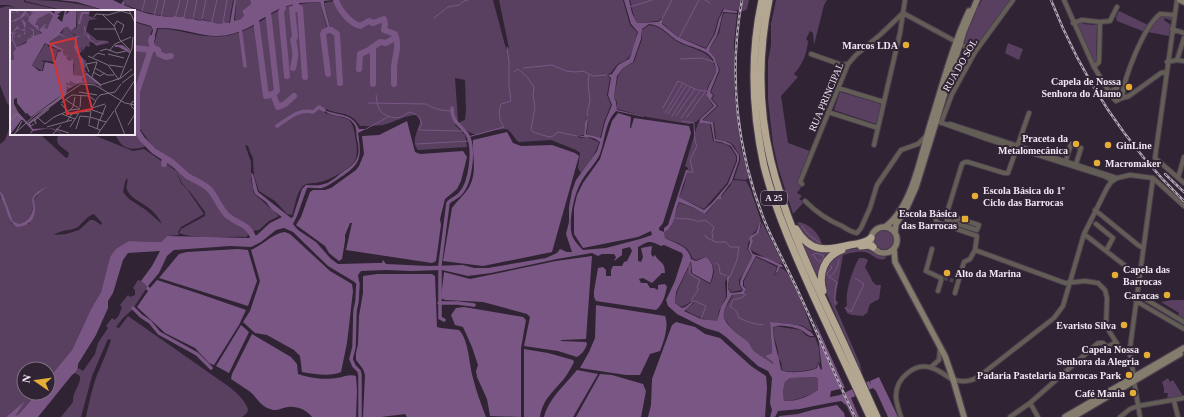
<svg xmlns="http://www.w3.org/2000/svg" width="1184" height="417" font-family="'Times New Roman',serif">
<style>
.green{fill:#594060;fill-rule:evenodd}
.water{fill:#7a5685;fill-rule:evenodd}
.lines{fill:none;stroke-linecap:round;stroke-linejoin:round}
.stream{stroke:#7a5685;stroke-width:1}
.canal{stroke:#7a5685;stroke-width:3.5}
.river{stroke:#7a5685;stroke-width:6}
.street-tunnel{stroke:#4d4050;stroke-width:4;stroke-dasharray:4 2;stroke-linecap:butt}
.street-casing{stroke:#4b3e4f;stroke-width:6}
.secondary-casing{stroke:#4b3e4f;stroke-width:8}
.highway-casing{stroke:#4b3e4f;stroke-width:9}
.street{stroke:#635e55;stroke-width:4}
.secondary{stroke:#847c6d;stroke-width:5.5}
.highway{stroke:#b4a791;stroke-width:7}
.rail-casing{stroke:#aea4b1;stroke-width:2.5}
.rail{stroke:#302334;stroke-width:1;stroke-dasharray:3;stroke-linecap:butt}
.poi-dot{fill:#e6ad36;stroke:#302334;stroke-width:1.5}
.labels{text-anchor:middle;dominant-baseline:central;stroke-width:4;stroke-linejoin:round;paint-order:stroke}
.shield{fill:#302334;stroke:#b6acb9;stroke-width:1}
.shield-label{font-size:9px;font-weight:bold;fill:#f0e7f2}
.poi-label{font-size:10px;font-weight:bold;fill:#f0e7f2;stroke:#302334;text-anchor:end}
.street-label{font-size:10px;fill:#f0e7f2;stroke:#302334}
.inset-river{fill:none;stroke:#7a5685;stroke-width:2}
.inset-road{fill:none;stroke:#7d7180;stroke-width:1}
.view{fill:#d73232;fill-opacity:0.15;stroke:#d73232;stroke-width:2}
.inset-edge{fill:none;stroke:#f0e7f2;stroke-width:2}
</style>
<rect width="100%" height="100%" fill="#302334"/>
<path class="green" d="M0,0h24v2l40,9h-53v96l-4,-4 -7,-18v-77l8,-2 8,2 -7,-3h-9z
M25,0c27,0 54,2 80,11h-39l-41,-10z
M124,0h109l-4,23h-3l-2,-1 -2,1c-4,1 -7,1 -10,-2l-2,1 -8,-3 -2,2 -7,-3 -1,1h-6l-2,-2h-7l-1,-2 -3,2c-16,-1 -34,-6 -49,-13z
M236,0h14l1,4 -9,7 2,4 -3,4 -6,2z
M339,0h154l13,49 3,-1 -10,-48h124l7,25 7,7c-1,7 -3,20 -8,25 -3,4 -7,5 -11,7 -5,4 -5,9 -11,11l3,3 -3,17 4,10 -7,17 -4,16 -13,-4 1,-19 -3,7 -1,13h-8l4,3 7,-1 12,5c-3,12 -11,21 -18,31l-3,-5 2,-15 -4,-3 -25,-10 -32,2c-5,-3 -7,-11 -13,-13 -3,0 -7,1 -10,1 -20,5 -20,9 -37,-6l1,-2 5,-2 1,-10 -1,-30 -10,-2 3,42 -3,5 10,10 2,12 -49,3c-8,-9 1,-20 2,-29l-3,-6c-12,0 -22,7 -34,10 -8,1 -15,1 -23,1 -10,-16 -21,-10 -36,-18l-1,2 2,3c23,8 27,-1 31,28 1,6 2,16 -2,21 -6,8 -24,18 -34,20 -6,2 -12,0 -17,4 -7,7 -8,20 -11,29l-5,-1 -12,-13 -16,-10 -5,-15 -1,-18 -2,-4 -3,-8 -3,-1 6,17v17l3,15c10,7 16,15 25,22l-10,5 -10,9 -6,1 -5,-5 -21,-13 -16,-25 -21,-12 -15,-14 -14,-9 -10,-9 -13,-18 2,-37 12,-38 3,-1 5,7 2,-3 -2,-1v-4l-6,-4 4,-16c10,-1 20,2 30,4 26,6 43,5 66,-7l1,2h3v-5l8,-5 2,2h2v-5l15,-8 8,-2 4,4 2,-5 21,-2 7,26 -6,5v3l7,-4h3l4,5 2,-1v-3l-7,-6 -6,-24 10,-2 11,17 3,-1 -9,-15z
M630,0h119l-2,9 -3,2 -21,-2 -5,10 -4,15 -8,14 -28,-11 -16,-14v-5l-4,3 -21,2 -4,-10z
M776,0h51l-3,5 -10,40 -1,-12 -3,-2 -4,8 2,2c-1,12 -5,23 -14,33l4,3 -17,19 7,47 22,8 -12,32 4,3 -5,7 5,3 -3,3 5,3 -11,12 -15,-47 -5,-23 -5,-44v-39l3,-16v-21z
M982,0h29l-35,49 -13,-6 1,-3 13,-34h2z
M1119,11l29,14v1l-3,6 -28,-11 -1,-4z
M724,13l13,1 -3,28v49l7,58 8,29 -4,2 -11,-1 6,-18v-6c-3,-3 -4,-6 -6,-9 -4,-5 -12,-6 -18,-7l-2,-17 -11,-2 15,-14 -6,-7 2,-4 -3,-3 9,-22 -5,-12 -6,-7c3,-7 7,-12 10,-18 2,-7 2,-14 5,-20z
M1160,14l12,2v5l-7,-3 -1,2 7,5 -2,11 -21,-4z
M134,22l17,5 1,2 -4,20 -14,-2z
M1083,22v2l12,1 1,-3 3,1v4h-2l-1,29h2v5l-2,1h-2l-17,-35 1,-4z
M649,25c15,2 17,10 29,17 14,8 37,8 38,30l-8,14 -2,9 7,11 -17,16 -7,2 -42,-7 -30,-8v-7l-3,-5 4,-21 5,-8 11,-6 8,-23v-9z
M1008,43l15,6 -4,11 -14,-7z
M134,49l15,2 -10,29 -4,15 1,35 3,6 7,8 -2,3c-15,4 -23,1 -29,-13h19z
M840,92l41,12 -5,20 -42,-14z
M698,123l12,1 3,17c8,3 15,1 20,10 2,4 4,5 3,10l-9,22 -23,26 -25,-12 5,-11 4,-18 -3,-2z
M11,124v10h29l26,24 2,-1 1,-4 -10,-8 -2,-4 1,-7h33l42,17 11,-2 32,22 5,12 6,6 17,25 -23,13 -3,5 1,3 -12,1 -6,6 -32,-1 -19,16 -9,35 -10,17 -19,41 -24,29v-10h-24v24h13l-18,21 -5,3 9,-14 -17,14h-6v-220c6,8 8,18 12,27h17l6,-17 -1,-7 4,-6 -4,2c-1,13 -1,24 -15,28l-6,-3 -10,-27 -3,-3v-47l5,-4zM127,178c2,4 -2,8 0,12 3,8 16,13 23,19 5,4 9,9 12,15l-16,-14 -17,-11 -6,-7 2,-10zM94,214l8,9 -1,2 -7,-5h-4l-11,10 -13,4 -12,1c6,-5 14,-4 22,-7 6,-3 9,-11 18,-14z
M168,160l22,20 16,7 6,7 12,20 9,7 15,9 1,4 -3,3c-22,-1 -46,3 -67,-4l2,-4 24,-13v-4l-14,-19 -9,-10 -7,-14 -7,-4 -2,-4z
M733,180l13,1 4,7 11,33 -6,11 -5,4 -3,13 5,7 -4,10 -9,14v4l3,6 -11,2 -3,-5 3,-12 -5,2 1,2 -2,3 1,15 -7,14 -2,11c-12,-2 -22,-6 -32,-12l9,-7 -1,-2 -11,6 -7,-4 2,-11 14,-30v11l19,11c6,-10 5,-20 -4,-27l-10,3 -4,-2c-4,-14 -16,-15 -27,-20l-1,-6 7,-5 8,-24 10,3 17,8 12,-15h3v-2l9,-11z
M762,222l21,42c-6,-1 -29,-11 -33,-15l3,-8 -1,-3 7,-5z
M797,222c12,1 22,11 25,22 -12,1 -20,-12 -25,-22z
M874 240a10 10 0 1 1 20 0a10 10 0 1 1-20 0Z
M801,239l32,12 -15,30z
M863,247l7,1 7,6 8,1 1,1 -1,3c-7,2 -11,-3 -17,-6 -6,-3 -19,0 -25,2l-8,45 3,2 -1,3 -2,1 25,58 3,13 -39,-89c-2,-14 4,-29 17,-36 6,-3 15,-3 22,-5z
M756,257l21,10 -3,8 4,-2 2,-5c12,0 28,51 32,63 -4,-1 -5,-3 -9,-5 -6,-2 -26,-3 -33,-3l2,30 -7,3 9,6 -1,2 -20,-13 -3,-7 -19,-16 -8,-12 3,-9 7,-12 12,-1 1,-6 -2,-2v-5z
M859,258h5l4,2 -3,7c2,5 6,9 7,14l4,4h5l-2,14 -9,5 -3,9 -4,3 -11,-1 -5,-2 -2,-5 2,-3c-2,-14 5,-34 12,-47z
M138,280l3,1 7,5 -16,24 -9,8 -7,9 3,1 9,-12 100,70c9,7 16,13 20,23l-1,4 -5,4h-156c3,-14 6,-29 11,-42 5,-12 10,-23 14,-35l-3,-1 -16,37 -11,41h-20l12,-15c-1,-10 8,-17 7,-26l-5,-3 3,-5 5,3 12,-17 3,-11 10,-15 -2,-2 6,-8 3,2 4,-5 3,-8 -2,-2 8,-10 2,2 5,-2v-5l-2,-2z
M1172,300h12v19l-6,-4 1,-2 -18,-11z
M774,326l27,4c4,5 7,8 14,7l4,11 1,16 -2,-2 -2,6c-8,3 -26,5 -34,2l-1,-8 -3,-4c2,-11 -7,-21 -4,-32z
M816,377l2,2v11c-10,6 -22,11 -34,11l-1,-10 2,-9 5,-4z
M1168,378l2,4 3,-2 10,16 -5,3h-11l1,-6h-4v-5l-2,-6z"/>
<path class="water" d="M59,0h54l8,4 3,-4v5c15,7 33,12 49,12l3,-2 1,2h7l2,2h7l7,2 2,-1 8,2 2,-1c3,3 6,3 11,2l1,-1 2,1h4l4,-23h2l-2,20 1,1 6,-2 3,-4 -2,-4 9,-7 -1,-4h83l-9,1v3l6,24 7,6 -2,2 -2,-4 -4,-2 -7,5 1,-3 5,-3 -8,-27 -21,1 -3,6 -1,-5 -12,3 -14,7 1,6 -3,-4 -9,5 -1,6 -2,-3c-43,25 -57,3 -98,4l-5,18 -3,1 4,-17 -2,-4 -17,-5v-10h-27l-30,-9z
M624,0h5l3,13 5,10 21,-1 4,-3v5l16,13 28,12 9,-15 4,-15 5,-10 13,2v2l-14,-1c-2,7 -3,14 -5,20 -2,7 -7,12 -9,19l6,7 4,12 -9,22 3,3 -2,4 6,7 -15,14 11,2 2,17 10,2 6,3 8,11v5l-7,21 -11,15v3h-3l-13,15 -13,-7 -13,-5c-5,10 -3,25 -15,30l1,6c11,6 23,7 26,21l5,2 10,-4c9,7 8,16 4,26l-18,-10 -1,-12 -15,31 -1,11 7,5 3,-1 7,-5 1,1 -9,8 17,8 16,2 4,-14 6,-10v-20l3,-2c0,7 -5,12 1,18l10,-1 2,-2c-1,-2 -3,-4 -3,-6 -1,-5 10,-21 12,-28l-4,-7 2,-7 -1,-3 1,-3 6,-3 4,-11h1l-2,11 -7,5 1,3 -3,8 3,5 14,4 15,7 1,2h-3l-2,5 -3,2 3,-8 -22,-10 -13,25v5l3,3 -2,5 -12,1c-3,5 -10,17 -8,23 4,10 16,17 24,24 3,2 3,7 7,10 5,4 12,7 18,12v-2l-8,-6 7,-3 -2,-31c7,1 28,2 33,5 4,2 5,4 8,5l3,4c-7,1 -9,-5 -15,-7 -6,-2 -20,-5 -26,-2 0,15 6,29 8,43 9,4 27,2 36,-2l1,-5 3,7 1,-1 -5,-41 -4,-11 32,71 -14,3 -1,6 10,-2 29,-14 2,4 -1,-4 9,-4 19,40h-10l-12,-26 -3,-3 -22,10 8,19h-7l-5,-11 -6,-5c-14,2 -27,5 -41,8 -7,1 -14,1 -22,2l-3,6h-5l2,-7 -2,-7 2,-25 -4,-7 -10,-5 -32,-29 -7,-5 -14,-4 -28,-14 -9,-8 -2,-6 9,-19 8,-25 -1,-3 -18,-8 -3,1c-12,-6 -12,-5 -23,1v14l3,1 2,-5 -2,-9 11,-2 -1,8 2,3 2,-2c4,8 10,6 10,18h-3l-10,10 -9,-5 -4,1 2,4h6l3,5h4l4,2v-5l7,-1 2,3c-2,9 -4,17 -11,23l-60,-9 -2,-4v-6l4,-23 5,-1 3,3v6h5v-6l2,-4h9l2,-4 3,-1 5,-10 -2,-4 -8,2v6l-8,6 2,-4 -2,-3h-12l-4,2 -6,-3 -35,6 -66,14 -23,3 -26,-6 -31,1 -25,-1 -25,1 -3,4 1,6 -1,3 -30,-18 -35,-34 -9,-4 -8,2 -15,12 -10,5 -21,-1 -56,4 -7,6 -8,17 -11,13 2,2 7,-8 40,13 49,17 -7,15 -25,40 -5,-2 -14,-15 -30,-15 -28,-26 11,-16 -2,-2 1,-3 -6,-5 11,-15 8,-15 -32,2 -5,7 -10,33 -5,8v7l-12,27 -18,29c0,5 -1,8 -6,11l-34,42h-32l19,-16 -10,15 4,-2 18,-21h11v-14l24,-29 19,-41 10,-17 9,-35 6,-8 13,-8 32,1 6,-6 82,2 8,-3 13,-12 12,-6 -10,-7 -6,-8 -11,-8 -2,-6 -2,-15 2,1 5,18 33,26 2,-1 9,-28 4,-4c6,0 13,1 18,-1 7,-2 11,-6 16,-10 15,-10 22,-15 17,-35 -1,-5 0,-11 -3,-15 -7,-11 -22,-5 -30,-14 14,6 28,2 35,19h7l-8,4c4,26 3,31 -20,46 -5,3 -10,7 -16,9 -5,1 -10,-1 -15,0l-10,28 -4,8 5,6 18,12 15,17 7,5 39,-1h5l1,-3 3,4 43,2 34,-1 11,3h14l58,-10 11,-5 3,-4 7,3h5l-6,-18 3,-12v-15l3,-16 4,-11 21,-29 3,-9c-10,-8 -15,-2 -24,-7l8,1 1,-14 3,-5 -2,17 15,4 4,-16 7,-17 -4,-10 3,-17 -3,-3 4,-1 6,-9 11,-6 2,-4 7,-23 -7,-8zM649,24c15,2 17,10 29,17 16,9 38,7 38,31l-7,14 -3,9 8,11 -14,13 -1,4 12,1 3,17 7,1 10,4 6,10v5l-9,23 -16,19 -8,7 -25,-13 9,-27h-2l-18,55 -4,3v4l-5,-2v-2l4,-5 28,-90 -2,-7 -55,-8 -3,10h-1l1,-11 -13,-4 -6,8 -12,38 -17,24 -6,12 -3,13v26l9,14 55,-11 13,-6 1,4 -12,4 -34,9 -23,2c-4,-4 -9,-9 -11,-15 -4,-13 2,-41 9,-53 5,-10 14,-17 19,-28 5,-14 5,-32 16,-43l28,6 -1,-1 -26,-6 -1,-8 -2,-5 3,-21 6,-8 10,-6 8,-23 1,-10zM816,377l2,2v11c-9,6 -22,12 -34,11l-1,-10 2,-9 5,-4z
M407,121l8,31 5,2 43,-3 4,6 -6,24 -4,8 -12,10 -5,20 1,6 -5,36 -4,2 -86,-13 6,-27h-2l-5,12v6l-3,18 -3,2 -10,-8 -4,-7 -29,-21 5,-8 9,-25 3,-2h12l6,-2 25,-18 3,-4 5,-12 -2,-18 17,-1z
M507,132l6,11 8,3 31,-1 23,8 4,3 -27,96 -69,14 -40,-5 9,-53c5,-7 11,-12 16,-19 10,-16 4,-31 5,-49z
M49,186c-5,3 -13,8 -15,13 0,2 1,5 1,7 1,13 -6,20 -18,21 -9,-6 -9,-14 -13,-23 -2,-5 -4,-7 -4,-13l3,3 10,27 6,3c8,-2 12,-7 14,-15 1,-4 -2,-8 0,-12 3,-6 10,-8 16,-11z
M285,232l5,2 40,37 22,13 1,7 -6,52 -6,29c-10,5 -28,2 -39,0l-2,-16 -6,-6 -27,-15 -12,-2 -12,-11 7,-11 10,-30 -9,-31c12,-5 22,-17 34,-18z
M238,249l10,1 9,31 -9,25 -89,-28 20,-24 8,-2z
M592,256l-6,83 -24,1 -2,1 26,1 1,2c-2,6 -5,10 -10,13l-19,-6 -34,-5 6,-29 -3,-3 -44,-12 -38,-2 -4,-2 3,-26 26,7 86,-18z
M377,274h55l3,2 2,51 4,1 18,2c10,10 10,34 14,48 3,13 8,26 13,39h-79l-2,-3 -24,3h-18l2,-42 -2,-6 -7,-9v-7l2,-9 1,-28 4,-23v-17z
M596,305l69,11c4,10 -1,25 -5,35l-10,3 -10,21h-14l-46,-7 9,-16 6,-14z
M464,307l59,10 3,3 -5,28v69l-31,-1 -3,-17 -10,-22 -1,-6 2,-6 -6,-18 -9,-20 -8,-2 -4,-10 5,-7z
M676,322l19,5 10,7 15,4 31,28 15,10 1,12 -2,29h-117l3,-12 1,-26 20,-54z
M241,325l8,7 -20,41 -13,-7z
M252,334l39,23 6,7 1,10c11,4 27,6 39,4 7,-1 12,-4 19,-2l1,15 -1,26h-44c-5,-7 -15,-11 -24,-10 -7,1 -11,5 -18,2 -10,-3 -13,-12 -21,-18 -6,-4 -12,-8 -18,-12l1,-5z
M524,349l24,4 25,7 1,2c-3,6 -7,13 -11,18 -11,13 -20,19 -23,37h-16z
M577,370l21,4 -25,43h-29c5,-19 21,-32 33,-47z
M600,374l12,1 31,9 3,7 -5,26h-65z
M837,405l7,8 1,4h-66v-1l19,-2 14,-4z"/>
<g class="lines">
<path class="stream" d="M705,0l5,3
M630,7c8,-3 14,-4 22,-7
M142,11l3,-11
M154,15l4,-15
M176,15l4,-15
M161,17l4,-17
M184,17l4,-17
M434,18l14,-11 11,-2 5,-4 4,-1
M193,19l4,-19
M202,19l4,-19
M662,19l10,-19
M212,21l5,-21
M223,23l4,-23
M679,38l20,-38
M680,59l22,-1 12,4
M523,68l29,-3 14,6 10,1 7,-1 10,5 14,-1
M514,72l4,-3 9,8 7,10 -1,9 2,11 -4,22 2,3 16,5 4,-1 5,-4 19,4
M376,95c2,13 2,18 15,22 8,2 11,0 18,-5 8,2 11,4 13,13l-3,3v2l44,1
M368,103l58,1c7,5 18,7 26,7
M663,108l15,-27c9,4 19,11 29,10
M665,113l18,-30
M668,114l18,-28
M672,116l18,-28
M676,116l19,-27
M588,117l-1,-4 3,-12 -2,-16 1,-10
M687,117l18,-25
M681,118l19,-27
M682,121l12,2 1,18 2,5 -7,14 3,12h-7
M366,129l22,-12
M468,137l36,-10c-5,-6 -6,-16 -3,-23l10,-3 -2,-15v-24l-2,-15
M417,144l52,-3
M673,217c7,3 9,1 16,2 7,1 8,4 16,1l9,7 -2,5 1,7
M802,226l5,7 15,12
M705,235l2,3 9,4h10l4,5h9l-2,13 -7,17
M812,255l4,-2 7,2 1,2 -4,5 -4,-3 -2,-4
M716,263l3,2 1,8 7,3
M689,265l1,9 10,6 -3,7 1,3 -6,9v3l3,-1 11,5 -5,13
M828,276l-1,-3 5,-5 -2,-3
M744,294h2l-5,4 -8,2 -3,7c6,2 7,5 9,11 8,4 15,6 24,7
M835,304v-13l2,-9 -8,-5c7,-5 9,-10 10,-18
M845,308l6,4 13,-28 -9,-6"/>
<path class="canal" d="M240,28l5,38
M277,126c11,-7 22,-18 36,-14l6,-5 5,3
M440,265l8,-62c3,-4 9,-5 12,-9 11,-11 15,-47 7,-60 -7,-10 -15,-11 -15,-26
M440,271v47l4,2
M356,281l2,2 -1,18 -2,10 -1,36 -3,12 3,7 5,5 1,4v42
M439,303h19l16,2
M133,308l8,8 9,6 9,11 38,21 14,14"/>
<path class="river" d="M336,0c3,10 14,23 24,26l9,-5 4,2 11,-4 1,5 -1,6 11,4c5,13 0,20 -1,33 0,5 0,11 0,17
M282,1l1,7 -2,4 6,64
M296,9l4,-1 5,69
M268,12l9,79 -4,3 5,13 7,-3 9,-8
M256,20l10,76 7,-2
M328,30l-4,2 -1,2 5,40
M331,30l6,4 3,49
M152,38l-1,3 1,5 -15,46v39l5,8 12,12 11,7 -1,6
M373,47v37
M134,48l17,2 3,-2 4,2 1,4 7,3 5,-1
M293,68c3,-12 3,-16 0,-28l2,-3 -3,-28h4v-9
M359,69l1,-15 9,-4 11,-8 6,1 10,-6
M165,158c10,4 15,13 24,19 7,4 16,7 21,13 7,8 10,19 18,26 11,9 21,7 26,24"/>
<path class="street-tunnel" d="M944,278l10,3"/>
<defs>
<path id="street" d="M1064,0l30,67 17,28 5,6 6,-3
M1177,0l-22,158 29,25
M903,13l72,39
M1100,22l10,-1 7,-14
M1073,23l9,-3 18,2 -1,40 -5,5
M1172,29l12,4
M811,54l31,11 6,-1
M1177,60l7,-22
M1167,62l10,-2 7,1
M1166,72l-5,1 -32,23 -7,2c2,-21 21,-70 38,-84l14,1
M838,88l46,14
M1109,92l8,-4
M828,112l50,16
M934,120l53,19 117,37 6,3 1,3
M941,123l11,-29 23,-42 38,-52
M950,124l167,54
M874,145l26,-112 5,-33
M1066,160l5,-16 10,4 -5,16
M1178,178l6,-21
M802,184l-2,-2 48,-118 8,-9 25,-21 22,-21
M805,201c12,12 22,19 37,25 5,3 9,6 15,7l4,-5 9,-20 7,-23 24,-35 17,-6 9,-9
M1095,210l43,35 5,3
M936,212v10l41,14 -2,14 90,33 20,-2 13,2 7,7 2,8 -1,28 13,21 11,7
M957,218l22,7 -2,5 -22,-7z
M1096,224l17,14 -7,13
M953,227l2,-4 -8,-3 -1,-4 16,-52 3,-2h3l36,11h4l21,-60
M1084,234l48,37 8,2
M932,249l-6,22 15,7v3l-3,10
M955,293l9,-31 6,-3 5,-9
M1137,294l47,28
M1136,301l48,28
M931,367l8,-7 1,-12
M1134,377l-4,-23v-6l23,-170
M953,379c8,4 17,2 24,-1l77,-60 9,-12 21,-72 23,-46 4,-6 6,-4 13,-3 23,3 31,28
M1134,381l6,36
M1174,401l4,16
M1030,403l8,14
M901,417c-2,-7 -5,-14 -5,-21 0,-18 19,-34 36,-28 7,2 13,7 19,11
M1010,417l20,-14 68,-60h5l4,4 9,-5
M1120,417l10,-8 8,-3 46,-8"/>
<path id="secondary" d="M1180,0l4,2
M871 240a13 13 0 1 1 26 0a13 13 0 1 1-26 0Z
M885,227c27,-19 36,-72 45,-102 12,-38 22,-78 39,-114
M895,232l1,-8 11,-17 9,-20 48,-156 13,-31
M894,249l1,13 50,94 8,23 11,38
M1065,417l119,-69
M1073,417l107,-63"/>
<path id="highway" d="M762,0c-12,55 -10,111 2,166 11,44 32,91 51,133 18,39 37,79 55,118
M769,0c-25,120 10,205 60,312 17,35 32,70 48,105
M796,229c14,24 30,22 54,16 8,-1 16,-2 21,-7
M861,246l8,-1 4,2
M823,291c-5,-17 1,-35 19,-41"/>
</defs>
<use href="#street" class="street-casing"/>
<use href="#secondary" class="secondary-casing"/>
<use href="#highway" class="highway-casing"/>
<use href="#street" class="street"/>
<use href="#secondary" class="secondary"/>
<use href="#highway" class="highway"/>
<defs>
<path id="rail" d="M742,0c-14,75 -5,152 23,222 10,24 23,47 34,71 19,41 36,83 56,124
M1051,0c30,76 74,144 133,201
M1165,174l19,18"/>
</defs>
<use href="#rail" class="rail-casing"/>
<use href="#rail" class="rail"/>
</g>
<g class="poi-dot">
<circle cx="906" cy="45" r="4"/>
<circle cx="1129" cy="87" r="4"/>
<circle cx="1076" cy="144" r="4"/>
<circle cx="1108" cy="145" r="4"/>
<circle cx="1097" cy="163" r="4"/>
<circle cx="975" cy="196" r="4"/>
<rect x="961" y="215" width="8" height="8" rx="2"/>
<circle cx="947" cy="273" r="4"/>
<circle cx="1115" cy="275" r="4"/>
<circle cx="1167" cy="295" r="4"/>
<circle cx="1124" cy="325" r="4"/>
<circle cx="1147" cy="355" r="4"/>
<circle cx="1129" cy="375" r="4"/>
<circle cx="1133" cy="393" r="4"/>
</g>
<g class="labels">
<rect class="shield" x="761" y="191" width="26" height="14" rx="3"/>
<g class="shield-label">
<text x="774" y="198">A 25</text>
</g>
<g class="poi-label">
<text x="898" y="45">Marcos LDA</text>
<text x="1121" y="81">Capela de Nossa<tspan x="1121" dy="12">Senhora do Álamo</tspan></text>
<text x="1068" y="138">Praceta da<tspan x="1068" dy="12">Metalomecânica</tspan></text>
<text x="1116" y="145" text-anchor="start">GinLine</text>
<text x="1105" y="163" text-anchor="start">Macromaker</text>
<text x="983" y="190" text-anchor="start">Escola Básica do 1º<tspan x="983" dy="12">Ciclo das Barrocas</tspan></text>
<text x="957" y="213">Escola Básica<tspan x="957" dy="12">das Barrocas</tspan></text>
<text x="1123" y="269" text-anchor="start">Capela das<tspan x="1123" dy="12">Barrocas</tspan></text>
<text x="955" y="273" text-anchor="start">Alto da Marina</text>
<text x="1159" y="295">Caracas</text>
<text x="1116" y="325">Evaristo Silva</text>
<text x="1139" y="349">Capela Nossa<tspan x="1139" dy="12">Senhora da Alegria</tspan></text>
<text x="1121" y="375">Padaria Pastelaria Barrocas Park</text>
<text x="1125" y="393">Café Mania</text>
</g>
<g class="street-label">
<text transform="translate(960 65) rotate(-60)">RUA DO SOL</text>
<text transform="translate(826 97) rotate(-67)">RUA PRINCIPAL</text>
</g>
</g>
<g transform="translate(10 10)">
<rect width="125" height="125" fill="#302334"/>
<path d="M1,0h19l11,5 -2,1 10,-3 7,5 -9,11 -3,-2 -5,4 2,2 -24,14 -7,-16zM66,0h14l-1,6 9,3 -9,1 -3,11 11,9 11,1 1,2 -13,3 -1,-3 -6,-1 1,5 -4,-1 -3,5 -2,-4 1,5 -5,1v-16l-12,-13 3,-10 1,4 3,-3 -5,8 5,-1 2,7 3,-2zM58,17l8,12v12l7,16 -3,-11 6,5v7h-3l4,4 -3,1 15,11 -19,-1 -17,9 3,-10 11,-1v-5l-4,-1 1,-11 -10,-8 -1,-7 -14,-7 12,-7 3,-7zM0,23l7,16 -4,3 1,8h-3zM36,33l3,4 11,3h-2l-4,12 -13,-2 3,2 -2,9 -10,-6z" fill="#594060"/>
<path d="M0,0h1l1,3v-1h4v-2l3,2 -2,1 3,4 5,-7 4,7 4,-4 -4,-3h20l6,4 -1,-4h9l-6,5h3l-3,3 5,4 3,-12 2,1 -2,4 6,-5h5v17l-5,3 4,6h8l2,-5 -1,-2v-2l1,-1 1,5 -2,3h2l3,1 1,4 4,3 2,2 5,-2 4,-1h3l1,2 3,3h1v1l-4,-4 -1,-2h-1l-11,4 -8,-7 -2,-4 -4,2 -5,1v14l3,1h-2l5,7 2,13 12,9 3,3 2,4 -15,-13 -4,1 -1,5h3v1l-9,2 -6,-3 -1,3 -3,-2v3l6,1 -2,2 -4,-2 1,5 -2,5 -30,23 2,5 -3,-4 -5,4 4,5 18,-1 5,2 8,5 -14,-7 -17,3 -4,4 3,-5 -12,-13 2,2 -12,16v-75h4l-1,-8 3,-3 -3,-8h-3l2,-1v-4l-2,3 2,-4 -2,-3h3l5,-7 1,5 6,-1 -4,-11 -5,3 -6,1 10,-5 -3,-5 -6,1zM15,3l4,5 -1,3 14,12 -8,3v-6l-6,-3 5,4v5l-2,-1 1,2 -4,2 -1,-1 -2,-1 3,2 -2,4 -9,4 -4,-9 2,-1v-2l2,2h3l1,-3 -4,3 -2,-2 -2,3v-3l4,-3 -5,1 5,-4 7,2v3l2,1 -1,2 1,-2 -2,-4 4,1 -3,-1 1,-8 -5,-5 4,-2zM39,3l4,3 -6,13 -3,-2 2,-2 -1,-1 -6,6 -1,-5h-3l2,-5 3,2 -3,-3zM58,17l8,11 -2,9 9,20 -4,2 4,-1 3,6 -4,2 -9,-1v-16l-3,2 -4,-3 2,-3 -4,1 -1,-7 -14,-7 11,-7 4,2v3l-2,2 1,1h2h-3v-1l2,-2v-4l1,2h1l-6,-5 4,-5zM35,33l17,8 -4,1 -4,12 -9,-2 -2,9h-4l-7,-6zM53,84l-35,29 -10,-11 -4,-8v-5l3,-1v5l9,11 5,-6 -4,5 4,4z" fill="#7a5685" fill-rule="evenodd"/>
<path class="inset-river" d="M69,14l3,-11h7M105,36h7l6,4M109,36l11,6M16,60l10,9M8,73l17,5 6,4 4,10"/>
<path class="inset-road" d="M119,0l6,13M93,5l11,11 6,14 10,10M84,7l2,-3 12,1 13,-4 10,3M104,16l3,-5 7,4 -3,8M84,19h22M90,41l6,-2 11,4 9,-2M99,41l6,-7 16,-7M98,44l16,4M78,46l20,9 11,15M83,47l5,-4 7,2M99,55l14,2M85,58l12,7h7M79,62l-3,-8 11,-2M83,62l7,4 5,-3M76,63l15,12M82,67l5,-15M110,68l12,-30 1,-11M112,73l13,-10M90,75l21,-7 11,-9M69,82l18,3M62,85l17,1 7,5M56,90l14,9M86,90l4,-5 15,-3 6,-8M125,91l-3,1 -1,4 4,4M51,93l11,-8M51,94l10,11M70,97l1,-12M82,98l13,-4M60,100l3,-3 2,-10M82,100l12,4M105,100l20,-30M105,100l10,25M71,102l9,-1 6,-10M52,104l13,5M27,107l8,7 9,-7M44,107l16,-7 10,-1M80,107l10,3 6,-15M0,110l7,-6 6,6M25,110l14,-11M57,111l5,-7 6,-1M24,114l-3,2 -2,-2 5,-4 2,4M79,114l2,-13M78,115l12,5M118,115l7,-11M37,117l25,-7M60,117l9,-14M46,119l13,4M66,119l4,-13 9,1M87,119l2,-9 7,2M6,122l6,-11M3,125l22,-20 46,-31 14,1 30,18 10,2M42,125l9,-10M87,125l17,-24"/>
<path class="view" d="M65,28l17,71 -25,5 -17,-70z"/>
<rect width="125" height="125" class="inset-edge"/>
</g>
<g transform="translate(36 381) rotate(283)"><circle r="19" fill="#302334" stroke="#7d7180"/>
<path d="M0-3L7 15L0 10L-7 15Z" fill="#e6ad36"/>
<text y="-6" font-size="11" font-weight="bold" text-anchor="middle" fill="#f0e7f2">N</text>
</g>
</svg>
